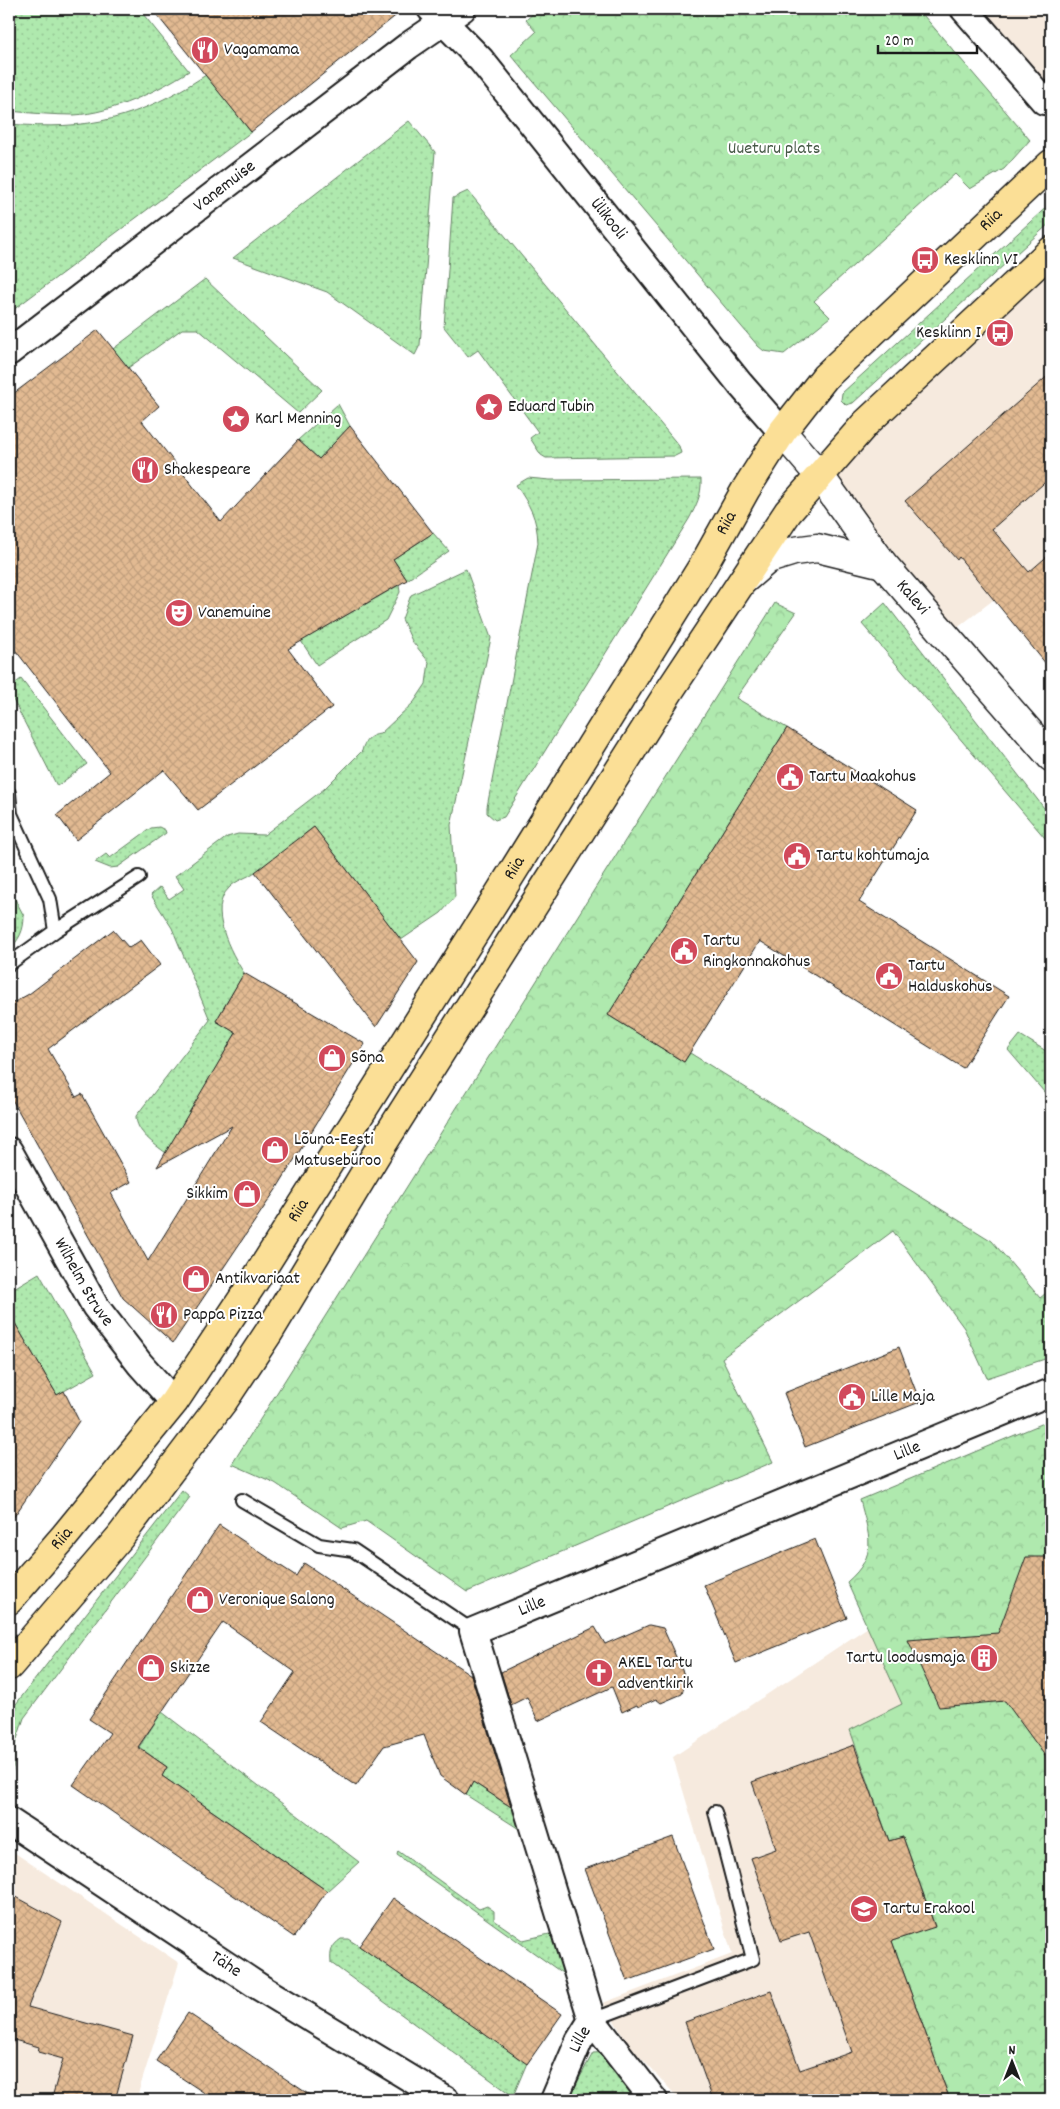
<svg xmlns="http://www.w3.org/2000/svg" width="1060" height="2109" font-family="Dekko,sans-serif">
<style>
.built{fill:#f6eade}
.grass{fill:url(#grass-dots);stroke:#668265}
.forest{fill:url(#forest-crowns);stroke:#668265}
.building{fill:url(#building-cross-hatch);stroke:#1c1c1c}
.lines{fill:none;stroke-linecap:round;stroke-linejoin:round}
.lane-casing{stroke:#1c1c1c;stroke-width:16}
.street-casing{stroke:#1c1c1c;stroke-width:30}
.secondary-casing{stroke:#1c1c1c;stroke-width:31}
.highway-casing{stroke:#1c1c1c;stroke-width:31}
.lane{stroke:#fff;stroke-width:12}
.street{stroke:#fff;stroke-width:26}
.secondary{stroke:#fff;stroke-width:28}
.highway{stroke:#fbdf96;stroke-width:28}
.labels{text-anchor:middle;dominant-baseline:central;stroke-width:4;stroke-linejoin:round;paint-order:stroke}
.poi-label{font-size:18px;fill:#1c1c1c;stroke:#fff;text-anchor:start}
.park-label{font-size:18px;fill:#485a48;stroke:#fff}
.street-label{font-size:18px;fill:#1c1c1c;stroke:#fff}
</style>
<defs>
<pattern id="grass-dots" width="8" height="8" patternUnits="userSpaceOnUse" patternTransform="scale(1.25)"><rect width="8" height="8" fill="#afe9ae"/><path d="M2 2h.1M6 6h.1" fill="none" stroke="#96c795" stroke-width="1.8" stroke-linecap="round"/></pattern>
<pattern id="forest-crowns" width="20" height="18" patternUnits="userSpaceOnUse" patternTransform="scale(1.25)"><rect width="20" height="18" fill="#afe9ae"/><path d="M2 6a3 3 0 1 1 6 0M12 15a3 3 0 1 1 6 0" fill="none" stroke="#96c795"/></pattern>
<pattern id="building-cross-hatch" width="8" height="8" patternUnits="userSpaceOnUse" patternTransform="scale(1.25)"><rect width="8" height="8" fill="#e2ba92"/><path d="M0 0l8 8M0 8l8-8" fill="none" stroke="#c19f7d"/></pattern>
</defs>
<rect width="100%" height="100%" fill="#fff"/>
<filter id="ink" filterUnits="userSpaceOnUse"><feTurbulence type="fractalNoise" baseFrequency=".02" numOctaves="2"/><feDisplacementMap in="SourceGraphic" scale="10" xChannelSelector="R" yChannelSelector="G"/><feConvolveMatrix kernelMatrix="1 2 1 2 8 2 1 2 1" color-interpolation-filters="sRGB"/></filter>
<g filter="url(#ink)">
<path class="built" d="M966,9h85v99z
M1051,252v303l-99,77 -133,-157z
M868,1627l99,222 84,251h-49l-2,-2 -7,2h-313l-51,-55 -26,-42 129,-49 -59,-197z
M9,1849l170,114 -43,137h-127z"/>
<path class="grass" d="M9,9h130l50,62c-32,20 -76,42 -115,44 -21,0 -44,-2 -65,-4z
M206,75l45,57 -242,181v-189c80,7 128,-5 197,-49z
M409,121l26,31 -15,193 -5,10 -88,-63 -94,-34z
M468,191l211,255 2,7 -6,3 -129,2 -5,-3 -11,-17 8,-6 -60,-82 -10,7 -24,-30 9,-129z
M1051,203v19l-198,181 -7,2 -5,-5 1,-7z
M205,279l117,111 -24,23 -100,-84h-16l-54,39 -15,-19z
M338,404l12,22 -31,33 -21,-19z
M528,478l22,2 151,-1c1,16 -5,27 -12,40l-185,298 -9,3 -8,-7v-6l51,-264c-1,-26 -8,-37 -22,-58z
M433,533l16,18 -42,29 -14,-21z
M466,569l25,69 -40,187 4,72 -14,16 -40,27 -87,-113c-19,15 -38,33 -59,45 -8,6 -19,8 -26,16 -22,21 2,65 15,85l-28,48 20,12 -70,120c-12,-9 -30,-21 -30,-37l74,-96 -38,-92 -21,-33 9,-8 9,12 15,-10 -9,-13 52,-39 11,-3 26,1 60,-46 38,-38c2,-10 8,-16 18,-17l34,-32 12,-18 3,-22 -17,-21 -10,-22 9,-24z
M399,585l1,7 -14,28 -69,45 -16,-24z
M885,603l166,214v28l-189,-221z
M21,679l66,85 -30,22 -48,-94v-4z
M159,827l6,3 1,3 -48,34 -8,1 -15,-6 11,-8 4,4 41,-30z
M9,888l15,28c0,15 -5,24 -15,34z
M1020,1035l31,19v46l-43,-50z
M39,1273l57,100 -39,22 -48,-82v-22z
M182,1490l8,7 -166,221 -9,27 -2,22 -4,14v-68z
M162,1712l197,150 -32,29 -165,-115 5,-9 -28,-20z
M473,1782l33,22 8,-3 13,33 -61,-39z
M398,1851l81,58 8,-3 7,5v9l29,20 31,-7 11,42 -168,-120z
M341,1939h7l11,7 168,117 -14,33 -182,-133c-1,-11 0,-17 10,-24z
M609,2052l35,48h-75l3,-8 21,-39z"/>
<path class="forest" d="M538,9h380l112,131 -26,29 -34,20 -15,-15 -141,127 16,16 -46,37 -20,-3 -6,-5 -247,-291 25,-23 -10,-12z
M775,603l21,10 -60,85 51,30 -179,287 76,47 6,-9 302,188 48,57 11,-9v68l-64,21 -23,-50 -71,-97 -171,127 51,104 -306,130 -101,-71 -24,7 -67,-45 -43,-19z
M1051,1420v680h-49l-2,-2 -7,2h-43l-58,-159 43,-15 -32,-89 -14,4 -39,-111 52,-26 -55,-122c32,-28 22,-46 13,-82z"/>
<path class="building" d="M152,9h252l-153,123z
M98,330l61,76 -17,15 79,101 77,-82 21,19 31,-33 83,107 -40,26 14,21 -119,69 44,58 -134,103 -34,-40 -88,70 -19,-25 53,-43 -101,-130v-245z
M1051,373v104l-59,52 37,43 22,-19v117l-92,-113 -2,3 -52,-59z
M787,728l130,82 -58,92 150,94 -46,72 -203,-127 -76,121 -76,-47z
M314,827l104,135 -42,65 -121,-155z
M113,930l16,18 12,-8 19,25 -112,84 28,48 6,-3 49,88 -20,11 37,68 84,-135 -75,41 79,-134 -20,-12 28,-48 121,71 -88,144 -104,155 -50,-45 -114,-204v-89l20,-11z
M9,1313l48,82 7,-4 15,30 -70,103z
M899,1347l21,55 -115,45 -21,-54z
M219,1525l77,51 8,-13 167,112 40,132 -38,-25 -7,13 -26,-19 -16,-41 -40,11 -28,40 -95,-64 34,-50 -72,-50 -85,125 29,20 -5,9 165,115 -33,46 -221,-152 37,-52 -21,-14z
M815,1539l32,79 -111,45 -32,-78z
M1026,1557h25v207l-46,-63 -66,6 -31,-67 90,-7z
M649,1625l14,3 23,51 -4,15 -21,9 -5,-4 -18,8 -1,-2 -15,7 -10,-25 -74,34 -11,-24 -16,8 -10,-33 94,-45 10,17z
M854,1745l35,96 14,-4 32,90 -43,14 58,159h-237l-28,-78 86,-31 29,79 52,-18 -43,-120 -28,9 -30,-83 25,-9 -24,-67z
M673,1837l41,112 -87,32 -42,-112z
M9,1893l53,29 -34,85 105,29 -18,64h-58l2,-4 -6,-2 10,-35 -25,-7 1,-5 -25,-7 -5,10z
M393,1898l169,116 -35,50 -168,-118z
M188,2013l129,87h-102l-59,-39z"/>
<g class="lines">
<defs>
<path id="lane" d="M9,793l2,21 39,85 5,32 -46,33
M55,931l84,-54
M242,1500l77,45 34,5 120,81
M592,2020l161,-61 -38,-147"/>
<g id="street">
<path id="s1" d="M431,9l50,51 259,324 42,48"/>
<path d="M964,9l80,92"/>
<path id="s2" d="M9,352l399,-306 54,-37"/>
<path id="s3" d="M9,1151l86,155 45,58 34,38"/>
<path id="s4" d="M9,1821l252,167 185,112"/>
<path id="s5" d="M554,2100l25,-59 13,-21"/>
<path id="s6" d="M654,2100l-62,-80 -119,-389 578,-239"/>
</g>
<g id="secondary">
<path id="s7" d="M782,432l37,43 64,89 168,193"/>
<path d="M745,579l23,-20 26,-8 23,-3 66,16"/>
</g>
<g id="highway">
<path id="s8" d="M9,1600l54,-62 111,-136 83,-125 240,-380 207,-333 42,-75 36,-57 43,-55 226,-213"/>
<path d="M9,1666l111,-129 104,-137 45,-68 111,-184 290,-458 118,-178 78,-89 185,-172"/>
</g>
</defs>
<use href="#lane" class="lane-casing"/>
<use href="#street" class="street-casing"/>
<use href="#secondary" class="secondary-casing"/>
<use href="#highway" class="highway-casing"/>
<use href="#lane" class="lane"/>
<use href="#street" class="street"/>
<use href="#secondary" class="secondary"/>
<use href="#highway" class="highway"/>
</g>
</g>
<defs>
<symbol id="restaurant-disc" viewBox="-11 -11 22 22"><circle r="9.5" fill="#d1495b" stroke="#fff"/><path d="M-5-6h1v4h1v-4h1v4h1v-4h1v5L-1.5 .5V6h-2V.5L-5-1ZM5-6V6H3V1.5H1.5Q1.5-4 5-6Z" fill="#fff"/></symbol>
<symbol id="bus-disc" viewBox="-11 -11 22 22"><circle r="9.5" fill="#d1495b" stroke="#fff"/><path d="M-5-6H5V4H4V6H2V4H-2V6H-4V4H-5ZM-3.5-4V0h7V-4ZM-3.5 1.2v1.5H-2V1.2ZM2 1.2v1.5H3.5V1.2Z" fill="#fff"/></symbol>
<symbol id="sight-disc" viewBox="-11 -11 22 22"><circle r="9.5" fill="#d1495b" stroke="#fff"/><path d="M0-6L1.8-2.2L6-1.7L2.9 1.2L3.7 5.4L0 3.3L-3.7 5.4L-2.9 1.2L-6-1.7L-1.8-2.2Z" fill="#fff"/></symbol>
<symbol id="theatre-disc" viewBox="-11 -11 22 22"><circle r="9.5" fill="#d1495b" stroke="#fff"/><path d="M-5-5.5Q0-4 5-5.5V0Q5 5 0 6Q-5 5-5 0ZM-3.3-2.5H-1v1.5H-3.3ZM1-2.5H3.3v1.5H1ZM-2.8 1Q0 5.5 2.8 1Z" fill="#fff"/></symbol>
<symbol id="civic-disc" viewBox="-11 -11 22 22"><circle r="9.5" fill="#d1495b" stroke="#fff"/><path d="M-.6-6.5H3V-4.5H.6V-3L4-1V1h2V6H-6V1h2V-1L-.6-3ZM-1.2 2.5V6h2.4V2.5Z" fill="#fff"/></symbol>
<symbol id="shop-disc" viewBox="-11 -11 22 22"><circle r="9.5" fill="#d1495b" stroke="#fff"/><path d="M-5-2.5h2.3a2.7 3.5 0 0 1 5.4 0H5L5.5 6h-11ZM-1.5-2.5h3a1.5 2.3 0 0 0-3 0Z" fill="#fff"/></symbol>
<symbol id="building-disc" viewBox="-11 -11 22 22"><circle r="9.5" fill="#d1495b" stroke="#fff"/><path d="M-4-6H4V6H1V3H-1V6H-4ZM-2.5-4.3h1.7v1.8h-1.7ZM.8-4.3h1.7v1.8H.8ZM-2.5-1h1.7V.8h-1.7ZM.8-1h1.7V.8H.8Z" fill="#fff"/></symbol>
<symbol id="church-disc" viewBox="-11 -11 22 22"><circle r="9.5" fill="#d1495b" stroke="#fff"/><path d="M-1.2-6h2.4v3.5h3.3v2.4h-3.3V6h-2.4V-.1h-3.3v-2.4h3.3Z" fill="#fff"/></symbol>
<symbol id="school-disc" viewBox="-11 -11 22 22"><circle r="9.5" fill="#d1495b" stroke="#fff"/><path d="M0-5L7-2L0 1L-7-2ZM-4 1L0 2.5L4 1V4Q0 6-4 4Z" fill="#fff"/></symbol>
</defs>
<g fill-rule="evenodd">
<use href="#restaurant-disc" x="189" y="34" width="32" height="32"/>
<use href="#bus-disc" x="909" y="244" width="32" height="32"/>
<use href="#bus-disc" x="984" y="317" width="32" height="32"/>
<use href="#sight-disc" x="473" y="391" width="32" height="32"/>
<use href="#sight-disc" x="220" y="403" width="32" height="32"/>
<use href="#restaurant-disc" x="129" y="454" width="32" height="32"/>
<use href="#theatre-disc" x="163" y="597" width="32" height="32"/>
<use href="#civic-disc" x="774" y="761" width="32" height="32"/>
<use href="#civic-disc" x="781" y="840" width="32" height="32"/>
<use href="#civic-disc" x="668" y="935" width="32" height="32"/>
<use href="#civic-disc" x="873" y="960" width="32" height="32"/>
<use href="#shop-disc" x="316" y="1042" width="32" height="32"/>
<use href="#shop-disc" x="259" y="1134" width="32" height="32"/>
<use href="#shop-disc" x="231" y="1178" width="32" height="32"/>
<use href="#shop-disc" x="180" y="1263" width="32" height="32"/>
<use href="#restaurant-disc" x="148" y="1299" width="32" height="32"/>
<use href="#civic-disc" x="836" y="1381" width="32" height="32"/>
<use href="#shop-disc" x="184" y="1584" width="32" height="32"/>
<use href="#building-disc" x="968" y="1642" width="32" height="32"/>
<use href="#shop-disc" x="135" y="1652" width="32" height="32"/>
<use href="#church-disc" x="583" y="1657" width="32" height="32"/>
<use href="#school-disc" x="848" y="1893" width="32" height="32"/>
</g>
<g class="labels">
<g class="poi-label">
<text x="224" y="50">Vagamama</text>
<text x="944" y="260">Kesklinn VI</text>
<text x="981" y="333" text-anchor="end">Kesklinn I</text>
<text x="508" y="407">Eduard Tubin</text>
<text x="255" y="419">Karl Menning</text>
<text x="164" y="470">Shakespeare</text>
<text x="198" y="613">Vanemuine</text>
<text x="809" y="777">Tartu Maakohus</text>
<text x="816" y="856">Tartu kohtumaja</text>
<text x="703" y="941">Tartu<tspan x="703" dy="21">Ringkonnakohus</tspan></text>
<text x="908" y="966">Tartu<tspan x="908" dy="21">Halduskohus</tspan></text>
<text x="351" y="1058">Sõna</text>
<text x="294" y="1140">Lõuna-Eesti<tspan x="294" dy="21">Matusebüroo</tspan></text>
<text x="228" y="1194" text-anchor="end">Sikkim</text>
<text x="215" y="1279">Antikvariaat</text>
<text x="183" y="1315">Pappa Pizza</text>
<text x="871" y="1397">Lille Maja</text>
<text x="219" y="1600">Veronique Salong</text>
<text x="965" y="1658" text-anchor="end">Tartu loodusmaja</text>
<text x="618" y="1663">AKEL Tartu<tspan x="618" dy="21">adventkirik</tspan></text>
<text x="170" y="1668">Skizze</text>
<text x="883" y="1909">Tartu Erakool</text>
</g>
<g class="park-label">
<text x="774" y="149">Uueturu plats</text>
</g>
<g class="street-label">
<text stroke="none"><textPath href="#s2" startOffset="272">Vanemuise</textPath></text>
<text stroke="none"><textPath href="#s1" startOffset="275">Ülikooli</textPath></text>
<text stroke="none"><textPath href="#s8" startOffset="1701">Riia</textPath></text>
<text stroke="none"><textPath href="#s8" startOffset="1296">Riia</textPath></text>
<text stroke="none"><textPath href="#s7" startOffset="211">Kalevi</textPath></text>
<text stroke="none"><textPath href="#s8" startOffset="891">Riia</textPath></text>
<text stroke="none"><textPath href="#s8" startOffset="486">Riia</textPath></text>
<text stroke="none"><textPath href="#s3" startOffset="151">Wilhelm Struve</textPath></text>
<text stroke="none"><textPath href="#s6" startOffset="978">Lille</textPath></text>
<text stroke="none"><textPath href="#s8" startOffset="81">Riia</textPath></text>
<text stroke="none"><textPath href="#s6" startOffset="572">Lille</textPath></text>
<text stroke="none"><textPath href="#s4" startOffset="260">Tähe</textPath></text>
<text stroke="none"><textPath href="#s5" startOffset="66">Lille</textPath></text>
</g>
</g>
<rect width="1060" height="2109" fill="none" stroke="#fff" stroke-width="30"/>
<rect x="15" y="15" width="1030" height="2079" fill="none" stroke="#1c1c1c" stroke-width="2" filter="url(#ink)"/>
<g transform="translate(1012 2062)" stroke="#ffffff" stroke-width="4" paint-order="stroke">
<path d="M0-4L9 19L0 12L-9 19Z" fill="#1c1c1c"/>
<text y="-8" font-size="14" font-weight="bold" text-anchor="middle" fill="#1c1c1c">N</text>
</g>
<path d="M878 45v8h99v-8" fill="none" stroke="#1c1c1c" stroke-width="2.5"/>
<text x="885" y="45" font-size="15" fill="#1c1c1c" stroke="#ffffff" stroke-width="4" paint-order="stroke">20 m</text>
</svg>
